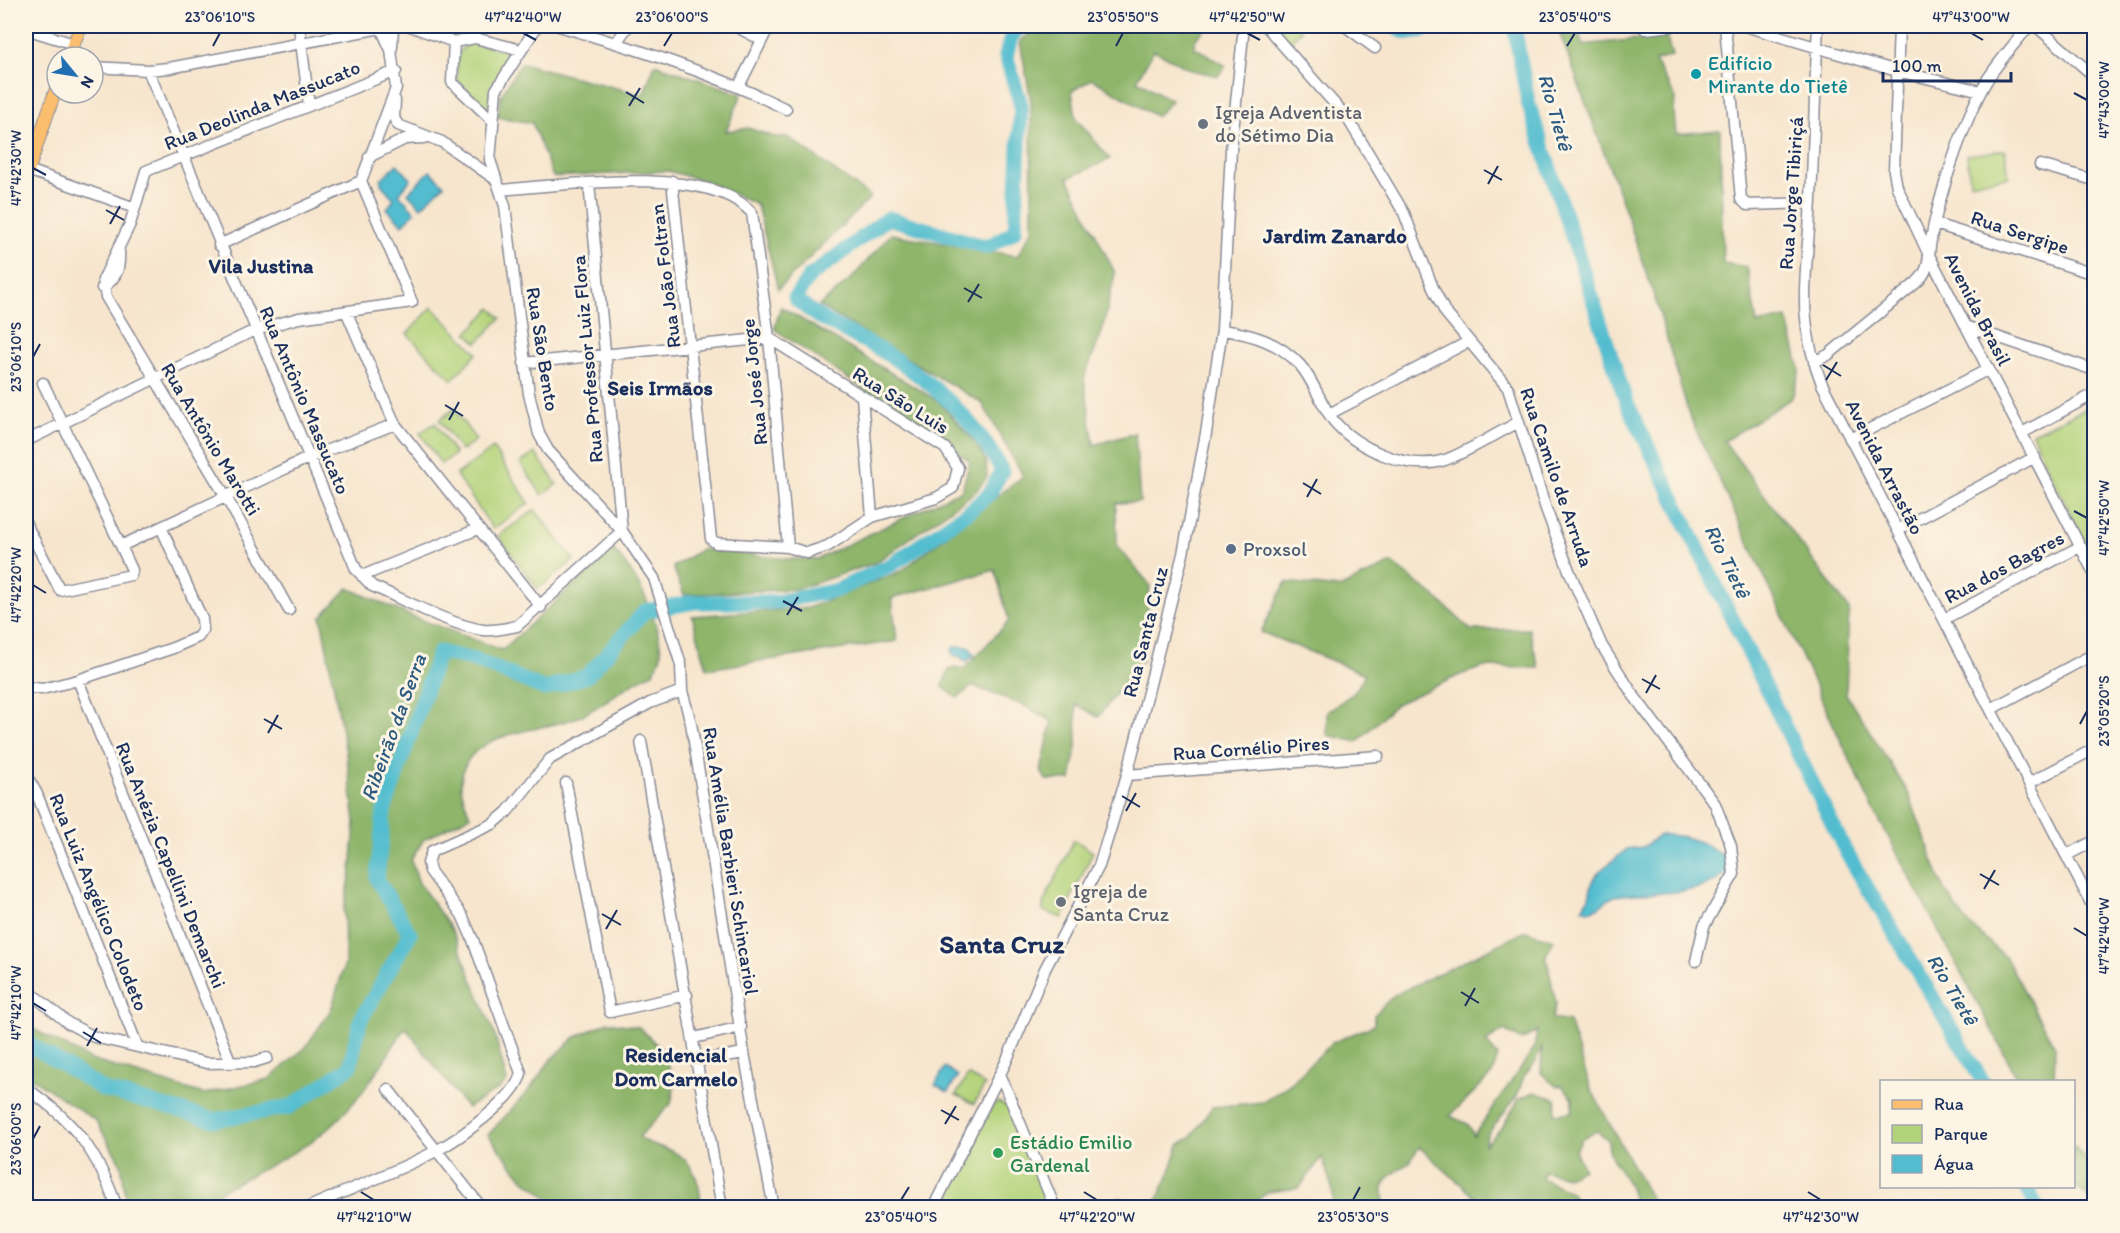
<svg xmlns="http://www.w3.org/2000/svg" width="2120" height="1233" font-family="Itim,sans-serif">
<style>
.green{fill:#b3d37a;stroke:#67816c;stroke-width:1.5}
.forest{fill:#8eb56a;stroke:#547264;stroke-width:1.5;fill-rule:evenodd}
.water{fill:#53bdcf;stroke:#377696;stroke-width:1.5}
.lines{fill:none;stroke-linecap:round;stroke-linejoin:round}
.river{stroke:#53bdcf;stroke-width:15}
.minor-casing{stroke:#898a96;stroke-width:13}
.major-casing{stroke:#898a96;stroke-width:14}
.minor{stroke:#fff;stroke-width:10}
.major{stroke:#fbbe6e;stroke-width:12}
.ticks{fill:none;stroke:#1b2f5e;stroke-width:2}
.culture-dot{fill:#0f9aa8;stroke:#fcf5e5;stroke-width:2}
.worship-dot{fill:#6b7280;stroke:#fcf5e5;stroke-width:2}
.service-dot{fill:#5c6f8a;stroke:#fcf5e5;stroke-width:2}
.leisure-dot{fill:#2e9e5b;stroke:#fcf5e5;stroke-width:2}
.labels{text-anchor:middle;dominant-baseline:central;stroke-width:6;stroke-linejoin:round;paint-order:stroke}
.culture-label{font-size:20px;fill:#0d838f;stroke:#fcf5e5;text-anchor:start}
.street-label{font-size:20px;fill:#1b2f5e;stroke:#fcf5e5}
.worship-label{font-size:20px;fill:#5b616d;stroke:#fcf5e5;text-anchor:start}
.service-label{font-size:20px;fill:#4e5e75;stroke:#fcf5e5;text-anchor:start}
.leisure-label{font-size:20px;fill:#27864d;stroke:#fcf5e5;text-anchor:start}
.water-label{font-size:21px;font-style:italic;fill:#2c5a80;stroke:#fcf5e5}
.neighbourhood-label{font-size:21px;font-weight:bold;fill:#1b2f5e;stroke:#fcf5e5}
.district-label{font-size:26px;font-weight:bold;fill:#1b2f5e;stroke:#fcf5e5}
.neatline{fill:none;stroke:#1b2f5e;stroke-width:2}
.ticks-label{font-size:15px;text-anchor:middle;fill:#1b2f5e}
</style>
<rect width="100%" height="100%" fill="#fcf5e5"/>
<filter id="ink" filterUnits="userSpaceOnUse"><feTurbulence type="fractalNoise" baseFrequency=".0167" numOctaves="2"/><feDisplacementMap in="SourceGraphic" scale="12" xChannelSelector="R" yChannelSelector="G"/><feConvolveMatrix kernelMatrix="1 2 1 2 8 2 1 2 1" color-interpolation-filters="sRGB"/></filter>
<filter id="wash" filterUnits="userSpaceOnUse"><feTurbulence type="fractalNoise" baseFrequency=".008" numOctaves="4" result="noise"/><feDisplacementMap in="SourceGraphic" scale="24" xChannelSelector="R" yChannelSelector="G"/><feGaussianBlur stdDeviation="1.35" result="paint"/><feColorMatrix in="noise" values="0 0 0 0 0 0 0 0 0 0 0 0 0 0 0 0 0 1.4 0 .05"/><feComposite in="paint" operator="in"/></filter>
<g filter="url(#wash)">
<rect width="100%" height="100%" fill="#f7e5cd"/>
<path class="green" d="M1274,26h23l4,5 -12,12z
M1580,26h44l-43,7z
M475,43l37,10 -21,39 -4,17 -30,-29c0,-16 -3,-35 18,-37z
M2005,150l4,27 -39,6 -3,-28z
M432,307l45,46 -25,27 -45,-46z
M491,308l10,10 -24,25 -10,-10z
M2094,405v155l-54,-107 -8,-20z
M454,409l22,31 -15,11 -22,-31z
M435,423l20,31 -14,10 -21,-31z
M493,448l36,55 -36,26 -37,-54z
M535,453l22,31 -15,11 -22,-32z
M535,510l39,50 -36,29 -40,-53z
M1074,840l19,12 -31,66 -19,-7v-7z
M968,1075l17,10 -11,19 -18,-9z
M998,1102l10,5 43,100h-99l-5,-11 46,-91z"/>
<path class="forest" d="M1053,26h155l-13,14 -1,7 32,19 -8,10 -27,-6 -37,-20 -17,30 35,21 -16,15 -64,-37 -20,12 4,27 34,41 -42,19 47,95 -13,59 -18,46 10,67 41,-12 5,69 -24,1 1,43 33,39 -7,75 -45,57 -22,-13 1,38 -6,38h-25l-5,-9 11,-50 -29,-16 -50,-19 -16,12 -15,-12 7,-16 6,-3 9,2 45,-48 -14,-51 -103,28 5,43 -190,28 -15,-53 116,-8 93,-37 122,-95 -41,-73 -163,-97 33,-28 39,-44 126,22 15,-26 -1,-129 -11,-60 13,-10z
M1557,26h21l4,19 84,-9 6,20 -17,5 20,36 -1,16 2,21 44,-4 3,133 24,4 10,57 30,-6 13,52 -8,28 -68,43 125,168 -3,85 62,98 36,97 22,32 40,37 49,89 -1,34h-35l-150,-280 -180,-386 -31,-107 -32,-96z
M521,63l122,32 12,-31 87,30 -16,37 22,-3 27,9h13l83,60 -93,92 -21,-84 -49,-23 -40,-11 -115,6 -21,-54 -35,-6 4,-22z
M781,307l157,94 38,42 10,18 1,16 -12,15 -100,71 -78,26 -113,6 -11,-28 29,-18 85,10h30l145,-69 8,-29 -196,-132z
M613,549c25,27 44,65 48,102 1,7 -5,16 -8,22 -30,12 -53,37 -83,47 -36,12 -109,12 -109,65 0,9 6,22 9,31l-46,23 -13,21 8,23 33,47 43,105 12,46 -5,6 -35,21 -62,-81c-24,40 -53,87 -93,114 -27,19 -60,33 -90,49l-7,9 2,8h-90l-6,-43 -25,-43 -70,-47v-49l65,35 113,34 65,-15 36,-31 26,-38 14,-47 -1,-54 7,-37 4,-50 -8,-63 -26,-142 27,-29 63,28 91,34z
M1392,563l47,37 32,30 58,-1 10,39 -55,-1 -24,8 -64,29 -39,38 -30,-7v-23l28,-20 10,-18 -104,-42 25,-50 53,6z
M1526,931l28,9 -8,15 10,49 -4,15 17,3 22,67 64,118h-22c3,-29 -25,-39 -25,-67l-11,-9 -15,7 -7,13 9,18 -17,8 -23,-6 -3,7 32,15 2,14h-89l-67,-60 -9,15 -21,15 -6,10 1,20h-50l-2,-19 -10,-31 -23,31 -31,4 -19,15h-132l3,-10 19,10 16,-4 13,-26 11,-32 13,-9 20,-29 51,-5 28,-19 41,-40 42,-18v-10l20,-20zM1504,1030l18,10 15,-9 -3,18 -60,86 -6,-11 -18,-8 42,-42 6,-18 -12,-14zM1542,1046l-1,27 15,13h6l11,12 -1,14 -17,2 1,-15 -22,-7 -15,7 -16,27 -19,20 4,-12 29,-38 7,-20 11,-13z
M608,1022l31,5 24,24 7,19 4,19 -3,15 -32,33c13,10 28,10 40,18 17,11 22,34 22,52h-141l-38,-29 -34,-43 42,-46 19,-27 25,-24z
M2074,1146l20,23v34l-20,-19z"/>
<path class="water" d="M397,164l14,15 -12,15 16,18 -12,13 -16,-16 7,-10 -13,-15v-5z
M430,171l14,14 -23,22 -13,-14z
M957,646l12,1 5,8 -8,7 -7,-6h-6l-1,-7z
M1660,835c26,-1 48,7 68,25v11c-26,29 -78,19 -113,25 -14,5 -16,19 -33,12l7,-11 4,-18 8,-9 26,-21 16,-2z
M945,1067l13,9 -10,16 -13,-7z"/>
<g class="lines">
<path class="river" d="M1393,26c12,8 24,9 36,0
M1514,26l14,76 98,299 219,449 138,232
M26,1042l78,48 110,30 76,-13 60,-40 10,-46 50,-87 -33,-55 7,-68 55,-159 36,8 70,29 42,-13 58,-65 49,-9h83l60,-12 56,-26 79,-55 17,-15 13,-23c-28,-55 -79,-97 -132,-127 -26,-14 -53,-25 -75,-46l14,-21 79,-59 99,29 28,-16 6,-126 -15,-49 5,-19 9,-11
M2025,1186l13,22"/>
</g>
</g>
<g filter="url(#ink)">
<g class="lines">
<defs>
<path id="minor" d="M299,26l10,79
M410,26l44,16 21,-4 46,12
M537,26l-41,64 -6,70 15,46 24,188 10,40 9,16 74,81 32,47 27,87 1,26 9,32 53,330 30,155
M559,26c78,23 154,47 227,83
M735,26l27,14
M1266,26l82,93 56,94 29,75 12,24 63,76 38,121 24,64 32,73 32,50 81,108 16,42 3,28 -30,52 -8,35
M1345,26l30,22
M1725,26l16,173 6,6 64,-2
M1745,26l152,45 84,20
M1818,26c-3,57 -4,115 -7,173 -3,71 -17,115 11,185l272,525
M2029,26c-13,16 -28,33 -40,51 -24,38 -56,133 -60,178l165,318
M2036,26l58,50
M26,29l48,15
M1645,29l27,-3
M454,42l-2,40 41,39
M616,43l12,-17
M392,47l1,-21
M93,67l55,3 21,-2 212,-40
M148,70l208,499 16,17c31,13 80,40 112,44 11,1 22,-2 33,-4l105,-95
M739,86l30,-60
M395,100l-1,18 4,7 44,17 53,37
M369,157l36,-18 19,-1
M2040,165l54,15
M28,170l107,38
M672,181l39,358 5,4 72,4 19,6 21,-7 44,-29 64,-19 17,-10 5,-20 -13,-20 -176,-110
M589,183l33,348
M501,190c60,-5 202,-25 247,19l4,4 17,125 19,209
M1935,224l159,50
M219,245l142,-64
M102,288c15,-10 18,-19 17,-37
M347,313l48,111 146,183
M1968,327l126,43
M1222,330c30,4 57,12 78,35 14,16 20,38 33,55 23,28 75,52 112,40 25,-9 50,-26 74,-38
M1814,362l14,-7 88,-72c9,-8 12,-16 13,-28l-32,-68 -3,-16 5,-145
M524,363l245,-25
M862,397l10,120
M1329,414l139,-72
M2022,433l72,-39
M1850,439l139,-70
M26,441l229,-111 44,-12 113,-16 -51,-121 35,-93 -5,-38 -11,-24
M26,524l34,66 71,-15 1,-5 -11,-24 -78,-163
M1898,530l137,-73
M121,546l189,-89 85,-33
M362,576l116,-47
M289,610l-63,-113 -120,-200 -3,-17 27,-56 16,-53 250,-100
M1944,619l137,-73
M78,680l153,383
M26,687l16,2 36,-9 95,-32 25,-11 5,-7 -1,-11 -41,-92
M1991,709l103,-55
M641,741l81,467
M26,775l10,17 101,253
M1127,775l251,-19
M566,783l44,229 77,-17
M2029,783l65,-34
M2067,855l27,-14
M26,989l42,34 26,14 113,26 47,-1 13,-4
M694,1038l47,-11
M696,1061l48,-8
M1000,1074l55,134
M26,1088c48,33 72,64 91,120
M388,1089l94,119
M307,1208c42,-19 87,-35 127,-56 23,-12 83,-54 87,-79l-48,-133 -11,-25 -32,-44 -2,-8 4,-12 61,-27 14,-12 43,-53 100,-56 32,-12
M933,1208l73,-146 39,-93 54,-103 28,-91 56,-221 23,-121 16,-103 9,-180 13,-124"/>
<path id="major" d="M68,57l13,-31
M26,177l31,-91"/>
</defs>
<use href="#minor" class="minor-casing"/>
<use href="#major" class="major-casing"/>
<use href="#minor" class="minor"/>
<use href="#major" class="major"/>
</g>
</g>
<path class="ticks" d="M523,33l13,7M1247,33l13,7M1971,33l12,7M213,46l7,-13M664,46l8,-13M1116,46l7,-13M1567,46l8,-13M626,92l18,11M2074,93l13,7M629,106l11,-18M33,168l13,7M1484,170l18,10M1488,184l10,-18M106,210l18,10M110,224l10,-18M964,288l18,10M968,302l11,-18M33,357l7,-13M1823,365l18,11M1826,380l11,-18M445,405l18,11M449,420l10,-18M1303,483l18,11M1307,497l10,-18M2074,511l13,7M33,585l13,8M783,601l19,10M787,615l11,-18M1642,679l18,10M1646,693l10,-18M264,719l18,10M2080,724l7,-13M268,733l10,-18M1122,796l18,11M1126,811l10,-18M1980,874l19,11M1984,889l11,-19M602,914l19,11M2074,928l13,8M606,929l11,-19M1461,992l18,11M33,1003l13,8M1465,1006l10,-18M83,1032l18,11M87,1046l10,-18M941,1110l18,10M945,1124l11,-18M33,1139l7,-13M361,1192l13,8M1084,1192l13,8M1808,1192l13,8M901,1200l8,-13M1353,1200l7,-13"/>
<circle class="culture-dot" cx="1696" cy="74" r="6"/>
<g class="worship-dot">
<circle cx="1203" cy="124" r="6"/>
<circle cx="1061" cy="902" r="6"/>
</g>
<circle class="service-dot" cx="1231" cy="549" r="6"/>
<circle class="leisure-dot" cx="998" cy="1153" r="6"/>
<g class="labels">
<g class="culture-label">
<text x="1708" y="63">Edifício<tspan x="1708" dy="23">Mirante do Tietê</tspan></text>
</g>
<g class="street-label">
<text transform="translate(262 105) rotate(-22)">Rua Deolinda Massucato</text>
<text transform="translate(1791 193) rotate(-86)">Rua Jorge Tibiriçá</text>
<text transform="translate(2020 232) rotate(18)">Rua Sergipe</text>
<text transform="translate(665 276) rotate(-97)">Rua João Foltran</text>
<text transform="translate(1978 309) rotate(63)">Avenida Brasil</text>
<text transform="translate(543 349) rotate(81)">Rua São Bento</text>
<text transform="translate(587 359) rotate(-95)">Rua Professor Luiz Flora</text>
<text transform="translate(754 382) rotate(-96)">Rua José Jorge</text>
<text transform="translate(305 400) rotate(67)">Rua Antônio Massucato</text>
<text transform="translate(901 400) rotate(32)">Rua São Luis</text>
<text transform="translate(211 439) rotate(59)">Rua Antônio Marotti</text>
<text transform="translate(1885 467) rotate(63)">Avenida Arrastão</text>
<text transform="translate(1557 477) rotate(71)">Rua Camilo de Arruda</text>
<text transform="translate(2004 567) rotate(-28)">Rua dos Bagres</text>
<text transform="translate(1145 632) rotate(-76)">Rua Santa Cruz</text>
<text transform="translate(1251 748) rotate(-4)">Rua Cornélio Pires</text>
<text transform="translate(731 861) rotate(81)">Rua Amélia Barbieri Schincariol</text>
<text transform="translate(171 865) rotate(68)">Rua Anézia Capellini Demarchi</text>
<text transform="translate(99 902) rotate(68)">Rua Luiz Angélico Colodeto</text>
</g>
<g class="worship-label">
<text x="1215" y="112">Igreja Adventista<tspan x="1215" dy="23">do Sétimo Dia</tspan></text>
<text x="1073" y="891">Igreja de<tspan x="1073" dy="23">Santa Cruz</tspan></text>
</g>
<g class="service-label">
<text x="1243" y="549">Proxsol</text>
</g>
<g class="leisure-label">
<text x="1010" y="1142">Estádio Emilio<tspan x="1010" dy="23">Gardenal</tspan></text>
</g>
<g class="water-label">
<text transform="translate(1556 112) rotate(74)">Rio Tietê</text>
<text transform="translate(1728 561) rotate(64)">Rio Tietê</text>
<text transform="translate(393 727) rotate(-70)">Ribeirão da Serra</text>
<text transform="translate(1953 989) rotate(59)">Rio Tietê</text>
</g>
<g class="neighbourhood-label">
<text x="1335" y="235">Jardim Zanardo</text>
<text x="261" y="265">Vila Justina</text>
<text x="660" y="387">Seis Irmãos</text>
<text x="676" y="1054">Residencial<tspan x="676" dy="24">Dom Carmelo</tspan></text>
</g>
<g class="district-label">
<text x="1002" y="944">Santa Cruz</text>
</g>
</g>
<rect width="2120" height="1233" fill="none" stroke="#fcf5e5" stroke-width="66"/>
<rect x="1880" y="1080" width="195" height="108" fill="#fcf5e5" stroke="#a2a6af" stroke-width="1.5"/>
<rect x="1892" y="1100" width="30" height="9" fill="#fbbe6e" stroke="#a2a6af" stroke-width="1.5"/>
<text x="1934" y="1110" font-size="18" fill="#1b2f5e">Rua</text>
<rect x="1892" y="1125" width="30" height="18" fill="#b3d37a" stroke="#a2a6af" stroke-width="1.5"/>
<text x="1934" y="1140" font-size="18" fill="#1b2f5e">Parque</text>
<rect x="1892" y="1155" width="30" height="18" fill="#53bdcf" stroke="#a2a6af" stroke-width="1.5"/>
<text x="1934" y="1170" font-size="18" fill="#1b2f5e">Água</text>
<g transform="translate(75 75) rotate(120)"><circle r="28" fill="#fcf5e5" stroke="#a2a6af" stroke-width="1.5"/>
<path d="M0-4.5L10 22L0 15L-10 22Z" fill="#1f6fb2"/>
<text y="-9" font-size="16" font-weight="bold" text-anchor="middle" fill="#1b2f5e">N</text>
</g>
<path d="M1883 72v9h128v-9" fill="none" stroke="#1b2f5e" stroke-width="3"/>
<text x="1892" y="72" font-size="18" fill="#1b2f5e" stroke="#fcf5e5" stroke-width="4.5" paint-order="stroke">100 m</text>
<rect x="33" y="33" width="2054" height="1167" class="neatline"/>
<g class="ticks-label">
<text x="220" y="22">23°06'10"S</text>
<text x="523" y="22">47°42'40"W</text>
<text x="672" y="22">23°06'00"S</text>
<text x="1123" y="22">23°05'50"S</text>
<text x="1247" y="22">47°42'50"W</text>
<text x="1575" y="22">23°05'40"S</text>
<text x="1971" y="22">47°43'00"W</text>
<text transform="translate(2104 100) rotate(-90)" y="5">47°43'00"W</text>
<text transform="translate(16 168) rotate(-90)" y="5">47°42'30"W</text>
<text transform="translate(16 357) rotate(-90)" y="5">23°06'10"S</text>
<text transform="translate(2104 518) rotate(-90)" y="5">47°42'50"W</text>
<text transform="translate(16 585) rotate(-90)" y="5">47°42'20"W</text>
<text transform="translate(2104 711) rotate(-90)" y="5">23°05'20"S</text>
<text transform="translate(2104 936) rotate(-90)" y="5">47°42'40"W</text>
<text transform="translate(16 1003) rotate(-90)" y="5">47°42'10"W</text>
<text transform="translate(16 1139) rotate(-90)" y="5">23°06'00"S</text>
<text x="374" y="1222">47°42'10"W</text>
<text x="901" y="1222">23°05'40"S</text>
<text x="1097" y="1222">47°42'20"W</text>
<text x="1353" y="1222">23°05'30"S</text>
<text x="1821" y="1222">47°42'30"W</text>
</g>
</svg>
